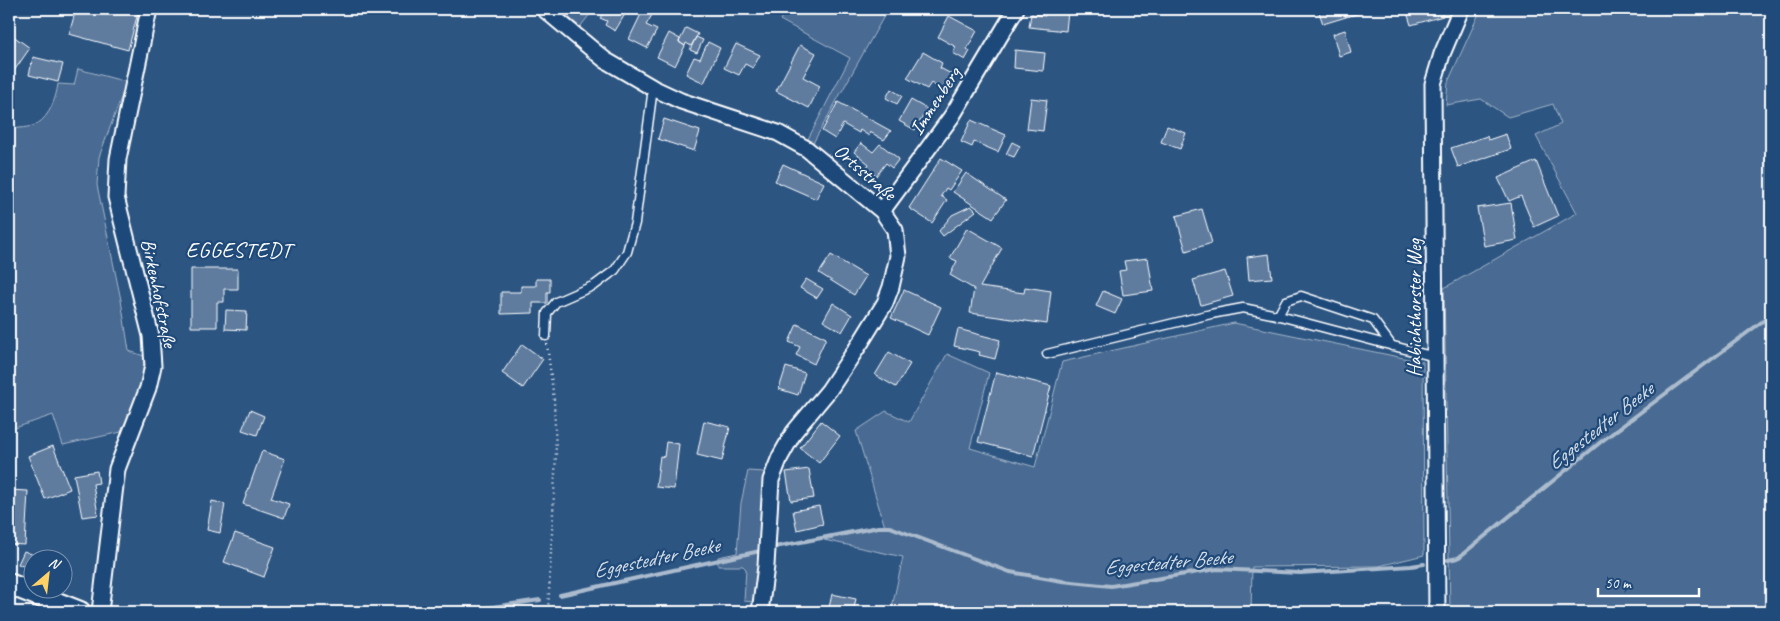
<svg xmlns="http://www.w3.org/2000/svg" width="1780" height="621" font-family="Caveat,sans-serif">
<style>
.green{fill:#486b92;stroke:#a4b5c8}
.lines{fill:none;stroke-linecap:round;stroke-linejoin:round}
.stream{stroke:#acbcce;stroke-width:4}
.building{fill:#5e7c9f;stroke:#fff}
.service-casing{stroke:#fff;stroke-width:11}
.minor-casing{stroke:#fff;stroke-width:19}
.secondary-casing{stroke:#fff;stroke-width:24}
.path{stroke:#fff;stroke-width:2.5;stroke-dasharray:1 4;stroke-linecap:butt}
.service{stroke:#1f4a7a;stroke-width:8}
.minor{stroke:#1f4a7a;stroke-width:15}
.secondary{stroke:#1f4a7a;stroke-width:20}
.labels{text-anchor:middle;dominant-baseline:central;stroke-width:4.5;stroke-linejoin:round;paint-order:stroke}
.street-label{font-size:20px;fill:#fff;stroke:#1f4a7a}
.water-label{font-size:21px;font-style:italic;fill:#d5dde6;stroke:#1f4a7a}
.quarter-label{font-size:22px;letter-spacing:1px;fill:#fff;stroke:#1f4a7a}
</style>
<rect width="100%" height="100%" fill="#2c5582"/>
<filter id="ink" filterUnits="userSpaceOnUse"><feTurbulence type="fractalNoise" baseFrequency=".02" numOctaves="2"/><feDisplacementMap in="SourceGraphic" scale="10" xChannelSelector="R" yChannelSelector="G"/><feConvolveMatrix kernelMatrix="1 2 1 2 8 2 1 2 1" color-interpolation-filters="sRGB"/></filter>
<g filter="url(#ink)">
<path class="green" d="M559,9h35l-14,18z
M786,9h102l-75,134 -5,-4 42,-81 -70,-38z
M1481,9h290v603h-321l-6,-324 133,-75 -41,-77 25,-12 -8,-20 -45,13 -27,-18 -35,6 2,-23z
M78,69l49,13 -28,75 -2,28 24,115 8,51 15,5c0,28 -12,51 -23,76l-58,13 -10,-30 -44,15v-301c8,-1 21,-1 28,-5 13,-8 19,-26 21,-40l16,1z
M1234,323l189,39 1,193 -45,11 -127,1 -1,45h-360l12,-55 -79,-17 61,-13 -29,-96 30,-20 23,11 38,-68 42,19 -19,75 65,19 27,-105z
M748,471l16,1 -3,86 -7,44 -10,-1 2,-32 -3,-3h-25v-9l19,-4 4,-50z"/>
<g class="lines">
<path class="stream" d="M775,547l103,-20h12l120,45 52,9 49,5 106,-17 83,4 111,-7 13,-2
M1448,560l10,-2 144,-117 169,-126
M560,595l200,-44
M459,612l81,-12"/>
</g>
<path class="building" d="M76,9h63l-11,41 -59,-16z
M606,9h22l-13,22 -10,-6 2,-4 -7,-3z
M1046,9l22,2 -2,20 -37,-4 2,-13 14,2z
M1318,9h25l3,8 -23,7z
M1343,9h31l-28,8z
M1406,9h35l2,7 -32,9z
M643,10l9,5 -6,10 11,5 -10,18 -18,-9z
M949,16l28,15 -10,18 3,2 -5,9 -12,-7 3,-6 -18,-10z
M686,28l12,6 -7,12 -5,-3 -1,3 -6,-4z
M1345,30l6,22 -12,4 -6,-22z
M9,33l21,15 -21,30z
M669,33l11,6 -1,3 6,4 -10,20 -18,-9z
M696,37l7,3 -6,13 -7,-3z
M708,42l12,6 -16,35 -18,-9 8,-17 6,2z
M736,44l24,11 -7,13 -8,-4 -6,11 -15,-7z
M800,45l16,8 -13,24 17,9 -11,22 -33,-17z
M1015,50l30,3 -2,18 -29,-3z
M923,52l19,11 -2,5 15,8 -10,16 -14,-9 -4,6 -20,-11z
M33,57l30,7 -5,18 -29,-7z
M891,89l11,7 -5,8 -11,-6z
M1031,98l16,2 -4,31 -16,-2z
M911,100l16,9 -12,21 -16,-9z
M838,102l53,29 -7,9 -14,-8 -1,4 -9,-6 -1,3 -16,-9 -8,15 -13,-8z
M664,119l36,12 -6,20 -36,-12z
M971,120l35,15 -8,17 -24,-10 -2,5 -11,-5z
M1167,126l19,7 -6,16 -19,-7z
M1506,134l5,15 -53,18 -7,-19 36,-12 1,4z
M1012,142l8,4 -6,11 -8,-3z
M861,143l12,9 7,-8 19,15 -7,9 -6,-5 -10,13 -10,-7 3,-5 -15,-12z
M941,158l21,13 -13,19 -3,-2 -5,8 6,4 -15,23 -23,-15z
M1536,161l22,55 -24,11 -13,-31 -12,5 -11,-23z
M783,164l41,19 -8,16 -41,-18z
M966,173l40,27 -13,18 -40,-26z
M1511,203l6,37 -33,6 -7,-38z
M971,206l5,5 -33,25 -4,-5 13,-16z
M1202,209l10,34 -26,8 -10,-35z
M967,228l35,20 -22,39 44,6 1,-6 26,4 -4,33 -77,-11 4,-24 -24,-14 7,-14 -7,-3z
M1269,254l3,24 -23,2 -2,-23z
M831,255l35,21 -12,19 -35,-22z
M1148,258l5,33 -30,4 -4,-24 7,-1 -2,-9z
M191,269h47v20h-14v13h-7v25h-26z
M1225,271l8,25 -32,9 -8,-25z
M536,279h14v13h-3v11h-14v10l-32,1v-22h20v-6h15z
M806,279l17,10 -6,9 -17,-10z
M904,290l37,17 -13,28 -37,-17z
M1103,291l19,8 -7,15 -19,-8z
M833,303l19,12 -10,17 -19,-11z
M226,310l21,1 -1,19 -21,-1z
M797,324l29,14 -12,26 -18,-9 4,-8 -11,-5z
M958,329l42,11 -5,19 -16,-4 1,-3 -26,-6z
M522,344l21,15 -20,29 -21,-15z
M889,352l21,12 -14,23 -21,-12z
M786,367l19,6 -7,22 -19,-6z
M996,372l55,14 -18,70 -55,-14z
M250,410l14,6 -7,19 -15,-5z
M704,421l26,6 -8,34 -25,-6z
M821,421l19,15 -21,27 -19,-15z
M666,442l13,2 -5,45 -18,-2 4,-31 4,1z
M53,446l17,43 -25,10 -17,-43z
M262,451l23,8 -14,39 18,6 -5,14 -41,-14z
M809,469l5,29 -23,3 -5,-29z
M97,471l2,12 -6,1 5,31 -16,2 -8,-42z
M9,490l19,1 -3,54 -16,-1z
M212,501l13,3 -5,29 -13,-3z
M819,506l4,18 -26,6 -4,-19z
M235,533l40,14 -11,30 -40,-15z
M24,551l15,6 -1,1h-6v12l-14,-6z
M832,594l24,5 -3,13h-25z"/>
<g class="lines">
<defs>
<path id="service" d="M1278,316l8,-15 15,-5 72,24 19,26
M546,336l1,-23 9,-11 39,-17 20,-15 12,-18 8,-29 18,-135
M1047,354l164,-40 32,-6 29,6 163,43"/>
<path id="minor" d="M544,9l61,51 48,28 28,13 97,32 29,16 75,62 13,19 3,26 -7,31 -6,16 -24,39 -32,48 -35,42 -14,25 -9,23 -5,86 -6,46
M882,211l70,-95 64,-107
M100,612l17,-143 31,-81 5,-22 -2,-30 -35,-139 2,-38 31,-150
M1437,612l-4,-528 9,-30 19,-45"/>
<path id="secondary" d="M9,584l71,28"/>
</defs>
<use href="#service" class="service-casing"/>
<use href="#minor" class="minor-casing"/>
<use href="#secondary" class="secondary-casing"/>
<path class="path" d="M547,344l7,56 2,54 -8,158"/>
<use href="#service" class="service"/>
<use href="#minor" class="minor"/>
<use href="#secondary" class="secondary"/>
</g>
</g>
<g class="labels">
<g class="street-label">
<text transform="translate(935 101) rotate(-57)">Immenberg</text>
<text transform="translate(865 172) rotate(41)">Ortsstraße</text>
<text transform="translate(159 293) rotate(78)">Birkenhofstraße</text>
<text transform="translate(1414 308) rotate(-90)">Habichthorster Weg</text>
</g>
<g class="water-label">
<text transform="translate(1600 426) rotate(-38)">Eggestedter Beeke</text>
<text transform="translate(656 558) rotate(-12)">Eggestedter Beeke</text>
<text transform="translate(1168 562) rotate(-5)">Eggestedter Beeke</text>
</g>
<g class="quarter-label">
<text x="239" y="250">EGGESTEDT</text>
</g>
</g>
<rect width="1780" height="621" fill="none" stroke="#1f4a7a" stroke-width="30"/>
<rect x="15" y="15" width="1750" height="591" fill="none" stroke="#fff" stroke-width="2" filter="url(#ink)"/>
<g transform="translate(48 574) rotate(28)"><circle r="24" fill="#1f4a7a" stroke="#7992af"/>
<path d="M0-4L9 19L0 12L-9 19Z" fill="#ffd166"/>
<text y="-8" font-size="14" font-weight="bold" text-anchor="middle" fill="#ffffff">N</text>
</g>
<path d="M1598 588v8h101v-8" fill="none" stroke="#ffffff" stroke-width="2.5"/>
<text x="1605" y="588" font-size="15" fill="#ffffff" stroke="#1f4a7a" stroke-width="4" paint-order="stroke">50 m</text>
</svg>
